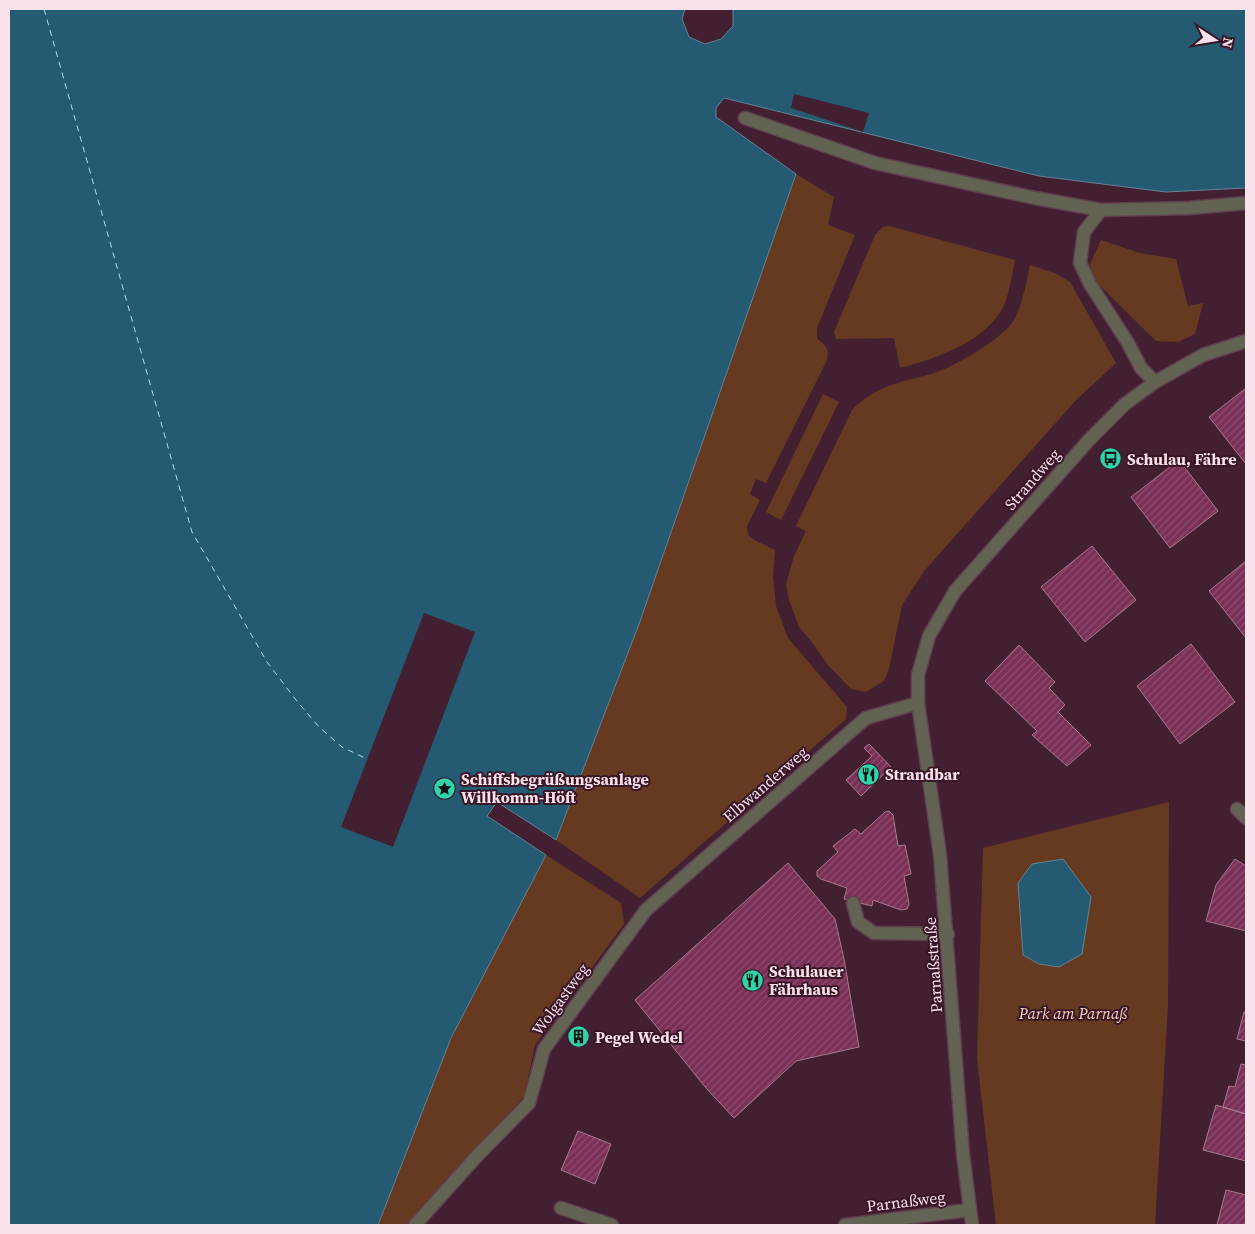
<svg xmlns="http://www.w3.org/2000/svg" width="1255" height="1234" font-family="'Source Serif 4',serif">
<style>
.green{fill:#663a20}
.water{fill:#245a72;stroke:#648397}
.pier{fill:#432031}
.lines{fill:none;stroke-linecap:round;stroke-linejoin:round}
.ferry{stroke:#afddf5;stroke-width:1;stroke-dasharray:6 5;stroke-linecap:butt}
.building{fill:url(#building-hatch);stroke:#a67b8f}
.minor-casing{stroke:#603f4f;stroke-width:15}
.minor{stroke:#626352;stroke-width:12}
.labels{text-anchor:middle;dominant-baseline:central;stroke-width:4;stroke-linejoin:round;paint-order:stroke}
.poi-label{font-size:16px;font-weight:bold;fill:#fae2ec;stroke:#381627;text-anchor:start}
.street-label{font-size:16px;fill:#fae2ec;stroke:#381627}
.park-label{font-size:16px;font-style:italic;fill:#fed3bb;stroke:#381627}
</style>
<defs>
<pattern id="building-hatch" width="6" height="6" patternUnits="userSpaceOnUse" patternTransform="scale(1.25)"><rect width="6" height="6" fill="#7a2f57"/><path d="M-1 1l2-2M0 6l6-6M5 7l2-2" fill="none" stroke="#8e4d6f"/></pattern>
</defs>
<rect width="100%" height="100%" fill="#432031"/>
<path class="green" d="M796,174l38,23 -6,28 27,10 -38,93v10c8,7 13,11 10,22l-61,123 -10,-4 -6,15 10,6 -13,26 1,9 6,5 21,10 -2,27 3,29 12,32 59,69 -1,12 -206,179 -84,-58 83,-216z
M889,226l126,34c-3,15 -5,31 -11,45 -16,36 -69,54 -104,63l-6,-30 -58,1 -2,-7 41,-97 8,-8z
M1101,240l39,13 36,6 12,47 15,-3 -8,31 -17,8 -22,-1 -62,-61 -4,-16z
M1030,265l27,9 13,8 46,81 -40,37 -151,170 -23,35 -13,64 -5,12 -18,11 -15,-3 -24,-25 -16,-23 -12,-14 -10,-27 -3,-16 8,-28 12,-25 -10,-5 56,-116c22,-24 50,-28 79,-36 21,-6 72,-35 83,-54 9,-16 12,-37 16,-55z
M823,394l16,8 -58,118 -15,-8z
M1169,802l-1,203 -13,220h-159l-19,-166 6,-211z
M546,855l75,48 3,21 -89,121 -11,51 -112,129h-34l73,-187z"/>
<path class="water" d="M9,9h676l-3,10 7,18 16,7 16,-5 12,-13v-17h513v179l-80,4 -127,-16 -315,-78 -8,10v9l80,57 -157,450 -83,216 -59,-38 -10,14 59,39 -95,183 -73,187h-369z
M1063,859l28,38 -9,57 -23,13 -20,-3 -16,-9 -5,-72 14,-19z"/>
<path class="pier" d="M794,94l75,19 -6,19 -72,-24z
M424,613l51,19 -82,215 -52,-20z"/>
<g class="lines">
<path class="ferry" d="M44,9l148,523 75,130 29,38 23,27 23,20 25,12"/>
</g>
<path class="building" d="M1246,388v76l-37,-47z
M1179,460l39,51 -48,37 -39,-51z
M1092,546l44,54 -51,42 -44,-55z
M1246,561v77l-37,-47z
M1191,644l44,58 -55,42 -43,-58z
M1019,645l36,37 -6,6 16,17 -7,7 33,33 -24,21 -35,-31 5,-4 -52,-50z
M869,744l22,23 -30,29 -15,-16 26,-24 -8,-8z
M889,811l4,4 5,31 7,-1 6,29 -7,2 5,28 -2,5 -6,1 -28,-10 -1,6 -28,-7 3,-11 -26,-9 -4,-3v-5l21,-19 -5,-6 22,-17 6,5 24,-22z
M1235,859l11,7v65l-40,-10 10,-36z
M788,863l47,56 9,40 15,88 -63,14 -62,57 -28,-30 -71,-88z
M1244,1012l2,1v28l-9,-2z
M579,1026l11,9 -10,12 -11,-8z
M1241,1064l5,1v49l-23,-7 6,-21 6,1z
M1216,1105l30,9v47l-43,-11z
M578,1131l33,13 -16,40 -34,-14z
M1226,1190l20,5v30h-29z"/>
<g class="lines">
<defs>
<path id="minor" d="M745,118l130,45 160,35 66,12 88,-2 57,-5
M1101,210l-17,22 -4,31 10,21 38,59 13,25 14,14
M1237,809l9,9
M853,903l5,19 16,11 74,1
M561,1208l51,17
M415,1225l61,-68 53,-54 15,-54 102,-139 220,-192 52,-15
M845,1225l125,-15
M972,1225l-9,-71 -23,-299 -22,-152v-28l11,-39 26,-45 134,-151 36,-36 30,-22 48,-27 43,-14"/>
</defs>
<use href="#minor" class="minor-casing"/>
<use href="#minor" class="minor"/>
</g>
<defs>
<symbol id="bus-disc" viewBox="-11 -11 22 22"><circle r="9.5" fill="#30d4aa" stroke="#381627"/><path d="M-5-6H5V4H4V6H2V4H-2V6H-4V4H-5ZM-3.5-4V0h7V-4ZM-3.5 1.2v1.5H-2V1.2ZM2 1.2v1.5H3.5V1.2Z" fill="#111"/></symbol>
<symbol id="restaurant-disc" viewBox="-11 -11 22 22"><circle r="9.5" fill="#30d4aa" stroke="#381627"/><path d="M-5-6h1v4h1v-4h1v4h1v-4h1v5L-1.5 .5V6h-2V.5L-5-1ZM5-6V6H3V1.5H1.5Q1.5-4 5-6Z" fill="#111"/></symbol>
<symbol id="sight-disc" viewBox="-11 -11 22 22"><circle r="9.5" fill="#30d4aa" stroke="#381627"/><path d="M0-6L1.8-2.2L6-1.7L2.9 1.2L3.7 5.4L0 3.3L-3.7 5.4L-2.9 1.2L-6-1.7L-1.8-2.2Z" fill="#111"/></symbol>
<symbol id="building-disc" viewBox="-11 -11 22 22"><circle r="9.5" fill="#30d4aa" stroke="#381627"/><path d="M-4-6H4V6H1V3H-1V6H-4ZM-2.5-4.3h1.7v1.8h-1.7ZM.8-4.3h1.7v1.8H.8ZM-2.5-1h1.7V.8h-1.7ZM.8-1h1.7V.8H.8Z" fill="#111"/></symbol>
</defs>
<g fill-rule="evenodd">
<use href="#bus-disc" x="1098" y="446" width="25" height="25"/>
<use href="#restaurant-disc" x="856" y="762" width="25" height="25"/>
<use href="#sight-disc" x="432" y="776" width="25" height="25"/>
<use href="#restaurant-disc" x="740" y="968" width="25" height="25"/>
<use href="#building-disc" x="566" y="1024" width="25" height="25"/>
</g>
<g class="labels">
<g class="poi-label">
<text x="1127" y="459">Schulau, Fähre</text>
<text x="885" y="774">Strandbar</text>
<text x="461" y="779">Schiffsbegrüßungsanlage<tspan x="461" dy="18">Willkomm-Höft</tspan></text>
<text x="769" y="971">Schulauer<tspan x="769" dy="18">Fährhaus</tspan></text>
<text x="595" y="1037">Pegel Wedel</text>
</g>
<g class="street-label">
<text transform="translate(1032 479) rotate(-49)">Strandweg</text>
<text transform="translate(765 784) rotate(-41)">Elbwanderweg</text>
<text transform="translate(933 965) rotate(-94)">Parnaßstraße</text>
<text transform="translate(560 999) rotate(-54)">Wolgastweg</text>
<text transform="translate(906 1201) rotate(-7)">Parnaßweg</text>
</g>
<g class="park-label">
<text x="1073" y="1013">Park am Parnaß</text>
</g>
</g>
<rect width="1255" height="1234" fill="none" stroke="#fae2ec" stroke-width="20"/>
<g transform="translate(1215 40) rotate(102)" stroke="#381627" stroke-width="4" paint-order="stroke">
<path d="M0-4L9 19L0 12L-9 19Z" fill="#fae2ec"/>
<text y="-8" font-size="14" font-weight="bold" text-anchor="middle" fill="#fae2ec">N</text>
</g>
</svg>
